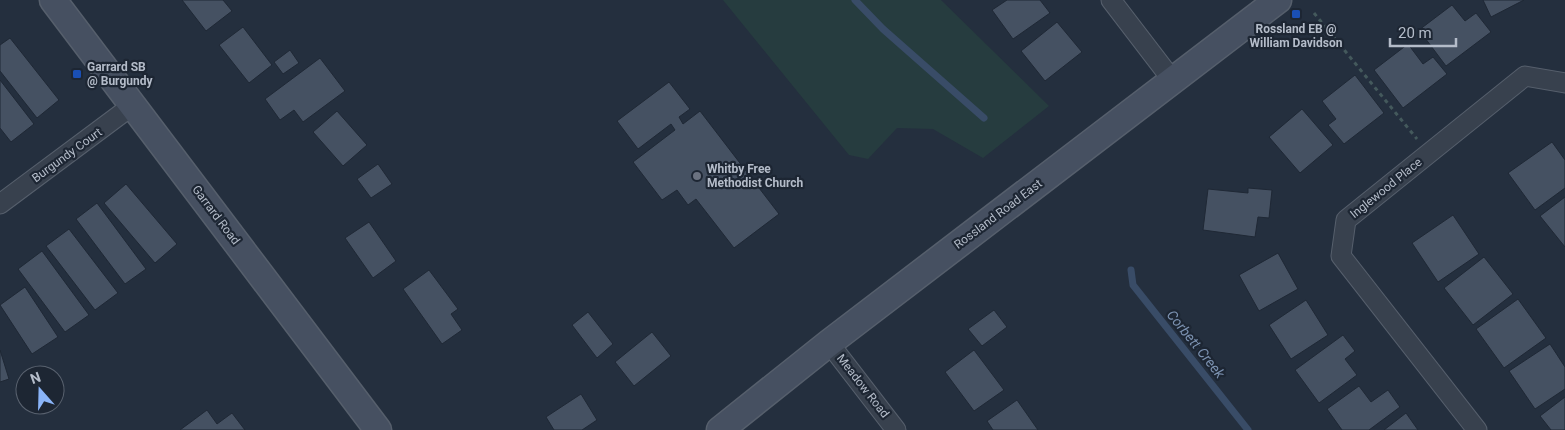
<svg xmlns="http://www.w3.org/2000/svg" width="1565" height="430" font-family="Roboto,sans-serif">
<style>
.green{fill:#263c3f}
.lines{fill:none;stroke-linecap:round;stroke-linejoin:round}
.stream{stroke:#394c67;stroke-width:7}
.building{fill:#455162;stroke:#1f2835}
.street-casing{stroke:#565f6c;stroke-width:21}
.secondary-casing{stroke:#565f6c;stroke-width:29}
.path{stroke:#44595c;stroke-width:3;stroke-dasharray:4 4;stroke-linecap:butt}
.street{stroke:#38414e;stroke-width:19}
.secondary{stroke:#465061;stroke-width:26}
.transit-dot{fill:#1a4fb4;stroke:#1d2633;stroke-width:2}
.worship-dot{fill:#6b7280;stroke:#1d2633;stroke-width:2}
.labels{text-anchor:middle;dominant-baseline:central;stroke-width:4.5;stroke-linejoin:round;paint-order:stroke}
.poi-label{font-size:12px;font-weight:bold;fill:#b4bcc9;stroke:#1d2633;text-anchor:start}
.street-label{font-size:12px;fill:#b4bcc9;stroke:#1d2633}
.water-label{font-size:14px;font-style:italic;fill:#7c92b1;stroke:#1d2633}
</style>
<rect width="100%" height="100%" fill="#242f3e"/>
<path class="green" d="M723,0h218l108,106 -66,52 -50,-29 -36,-1 -29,31 -19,-4z"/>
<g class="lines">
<path class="stream" d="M855,0l28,29 101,89
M1131,270l2,15 115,145"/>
</g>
<path class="building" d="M182,0h41l9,11 -26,20z
M1007,0h33l10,13 -37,26 -21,-29z
M1483,0h41l-33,17z
M1452,5l13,16 11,-8 15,19 -45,34 -27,-36z
M1057,22l25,30 -37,29 -24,-30z
M243,27l29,38 -23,18 -30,-38z
M10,38l49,62 -22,18 -37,-47v-26z
M1408,44l15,20 10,-7 14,17 -44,34 -29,-38z
M290,50l9,13 -16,11 -9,-12z
M320,58l25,33 -42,31 -9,-12 -14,10 -15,-21z
M1355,75l29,38 -40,31 -16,-19 8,-6 -14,-18z
M0,80l34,44 -23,18 -11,-14z
M669,82l21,27 -11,8 4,7 17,-13 79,103 -45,34 -38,-49 -8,6 -11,-15 -15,10 -29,-38 42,-32 -4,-6 -33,25 -21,-28z
M1302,109l31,36 -33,28 -31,-36z
M337,111l30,34 -24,21 -30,-34z
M1552,142l13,18v28l-30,22 -27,-37z
M378,164l14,20 -21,14 -14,-19z
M126,184l51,60 -22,19 -51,-60z
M1248,188l24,2 -3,28 -11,-1 -3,20 -52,-7 5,-41 40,4z
M1565,197v50l-25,-31z
M97,203l49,66 -21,15 -49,-65z
M1453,215l26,39 -41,28 -26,-39z
M369,222l27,39 -23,17 -28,-40z
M69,229l49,64 -23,17 -49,-64z
M42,251l47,64 -24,17 -47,-63z
M1278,253l20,36 -39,22 -20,-36z
M1484,257l29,37 -40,31 -29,-37z
M429,270l29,39 -7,5 11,16 -20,14 -39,-55z
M25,287l33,50 -26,17 -32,-49z
M1518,299l28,39 -42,30 -28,-39z
M1306,300l22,35 -37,24 -22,-34z
M994,310l13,17 -25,19 -14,-17z
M588,312l25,32 -16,14 -25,-33z
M652,332l19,24 -37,30 -19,-24z
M1343,335l12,16 -10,8 12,16 -38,28 -24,-33z
M1550,344l15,23v22l-30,20 -26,-38z
M0,350l9,29 -9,3z
M974,350l30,40 -30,21 -29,-39z
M1359,386l12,16 17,-12 12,17 -31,23h-27l-15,-21z
M581,394l16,26 -15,10h-28l-8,-13z
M1565,397v33h-14l-11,-14z
M1017,400l21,30h-45l-6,-9z
M207,410l10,14 15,-11 13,17h-65z
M1406,413l12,17h-34z"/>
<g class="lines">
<defs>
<path id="street" d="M1111,0l62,81
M0,204l133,-99
M829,343l67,87
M1477,430l-136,-174 5,-36 179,-144 40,7"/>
<path id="secondary" d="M53,0l325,430
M720,430l109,-87 449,-343"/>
</defs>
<use href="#street" class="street-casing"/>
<use href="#secondary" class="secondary-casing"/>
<path class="path" d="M1314,13l103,126"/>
<use href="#street" class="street"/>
<use href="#secondary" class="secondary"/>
</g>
<g class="transit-dot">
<rect x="1291" y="9" width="10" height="10" rx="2.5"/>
<rect x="72" y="69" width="10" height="10" rx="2.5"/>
</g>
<circle class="worship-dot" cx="697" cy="176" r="5"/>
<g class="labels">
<g class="poi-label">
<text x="1296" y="29" text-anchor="middle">Rossland EB @<tspan x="1296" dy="14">William Davidson</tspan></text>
<text x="87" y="67">Garrard SB<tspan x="87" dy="14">@ Burgundy</tspan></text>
<text x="707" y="169">Whitby Free<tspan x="707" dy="14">Methodist Church</tspan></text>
</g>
<g class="street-label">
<text transform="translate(67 155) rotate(-36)">Burgundy Court</text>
<text transform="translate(1386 188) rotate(-39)">Inglewood Place</text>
<text transform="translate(998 214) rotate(-37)">Rossland Road East</text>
<text transform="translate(216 215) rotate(53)">Garrard Road</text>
<text transform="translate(863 386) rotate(52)">Meadow Road</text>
</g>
<g class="water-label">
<text transform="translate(1196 344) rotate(51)">Corbett Creek</text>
</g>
</g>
<g transform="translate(40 390) rotate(340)"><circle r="24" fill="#1d2633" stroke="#59626f"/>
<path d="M0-4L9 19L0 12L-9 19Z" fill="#8ab4f8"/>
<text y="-8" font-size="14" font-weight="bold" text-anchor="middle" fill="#b4bcc9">N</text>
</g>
<path d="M1390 38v8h66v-8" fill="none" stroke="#b4bcc9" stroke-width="2.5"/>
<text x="1398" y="38" font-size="15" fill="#b4bcc9" stroke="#1d2633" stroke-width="4" paint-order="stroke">20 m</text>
</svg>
